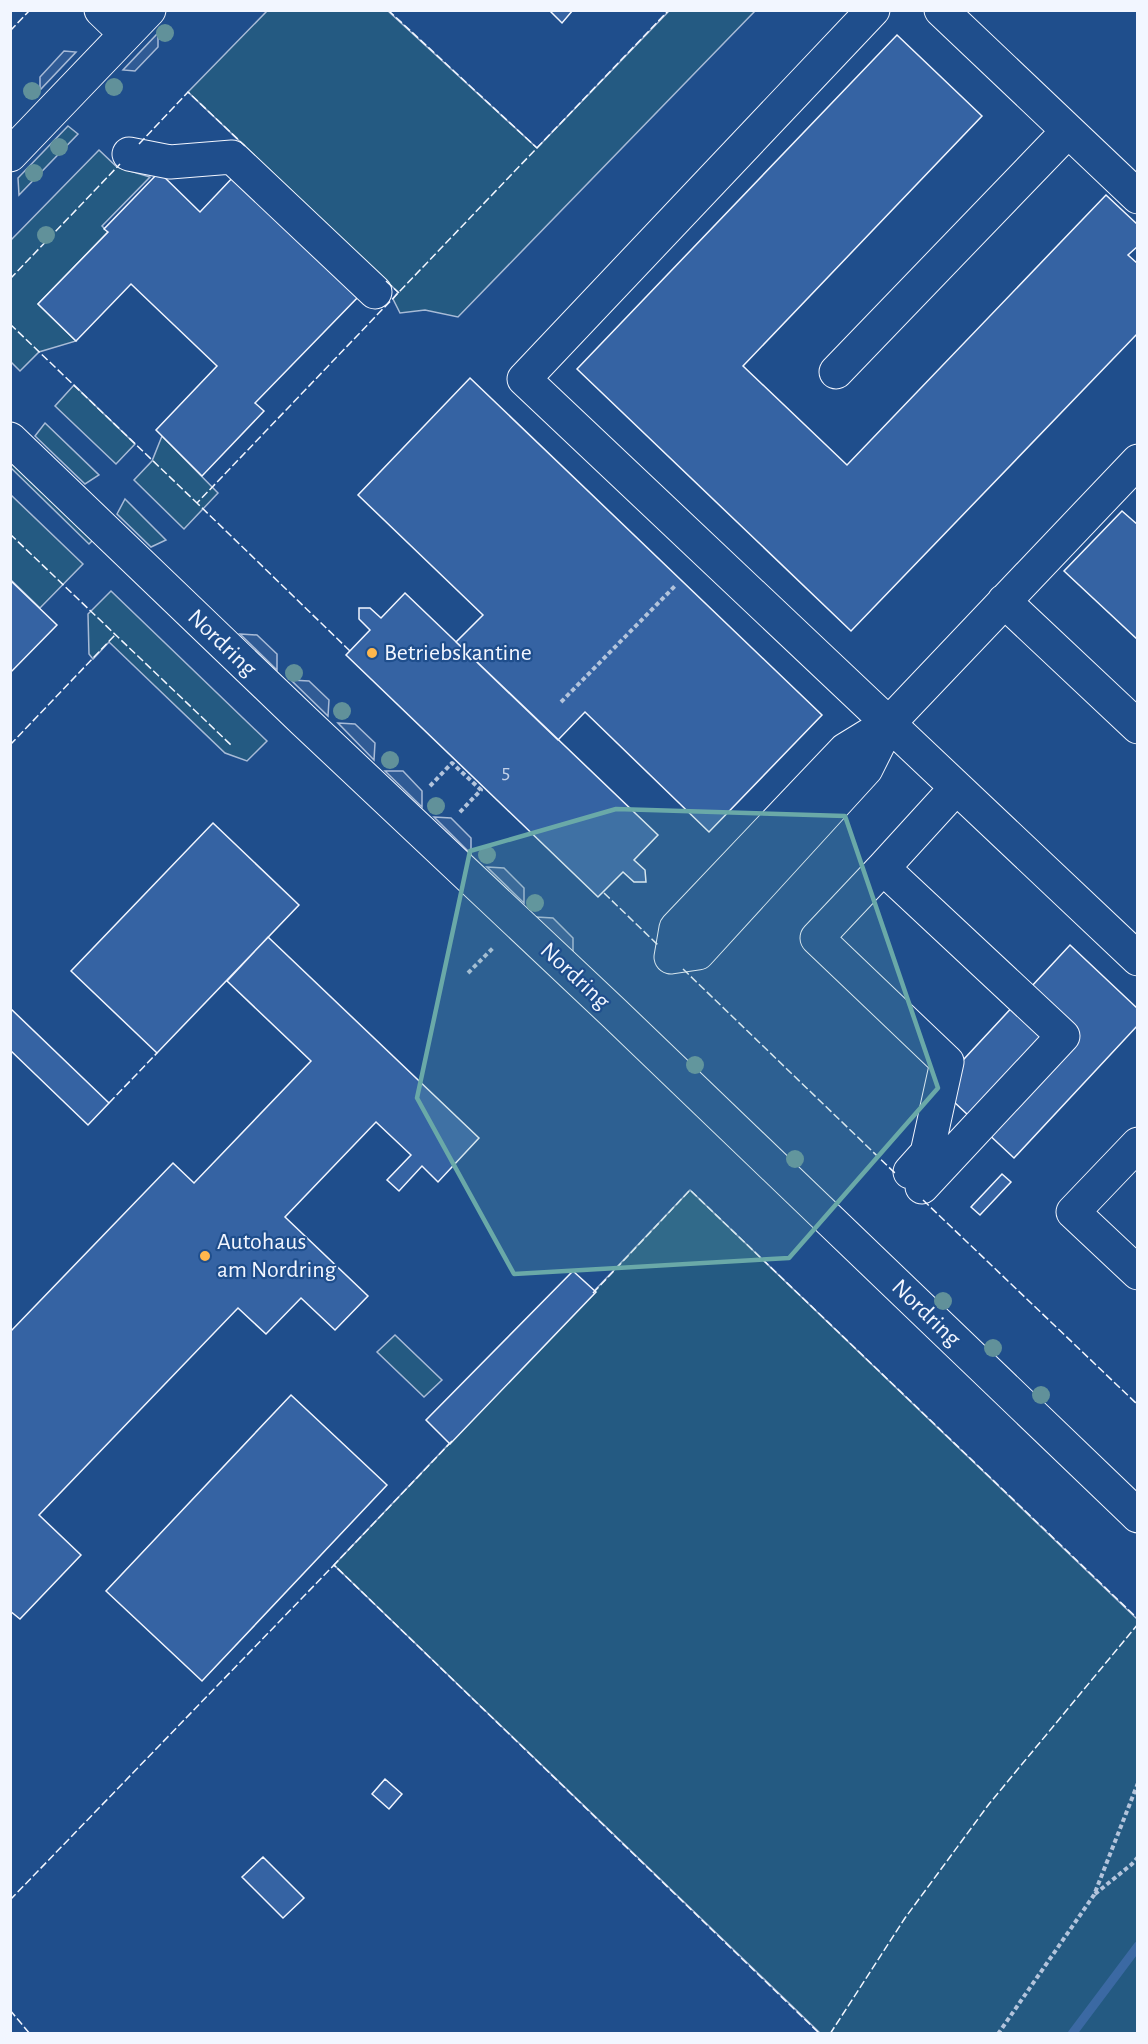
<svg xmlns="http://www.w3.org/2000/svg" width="1148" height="2044" font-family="'Alegreya Sans',sans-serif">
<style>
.green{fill:#245a82;stroke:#a8bbd7;stroke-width:1.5}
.parking{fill:#305b95;stroke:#a8bbd7;stroke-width:1.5}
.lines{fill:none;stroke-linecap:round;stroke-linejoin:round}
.stream{stroke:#3b69a3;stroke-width:9}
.building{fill:#3563a3;stroke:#f2f6ff;stroke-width:1.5}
.minor-casing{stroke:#f2f6ff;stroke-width:35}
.path{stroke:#b3c4dc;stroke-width:4;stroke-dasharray:4.5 3;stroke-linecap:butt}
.minor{stroke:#1f4e8c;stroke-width:33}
.fence{stroke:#f2f6ff;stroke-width:1.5;stroke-dasharray:8 3;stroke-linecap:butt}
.tree{fill:#61919a}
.marked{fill:#6aa9a8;fill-opacity:0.2;stroke:#6aa9a8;stroke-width:4.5;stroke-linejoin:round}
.poi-dot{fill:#ffb74d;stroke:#1f4e8c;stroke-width:2}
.labels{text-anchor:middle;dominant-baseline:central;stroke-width:4.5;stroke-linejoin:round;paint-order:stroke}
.number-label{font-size:21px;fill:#c3d1e8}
.street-label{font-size:24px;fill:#f2f6ff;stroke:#1f4e8c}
.poi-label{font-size:24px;fill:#f2f6ff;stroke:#1f4e8c;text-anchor:start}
</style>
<rect width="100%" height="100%" fill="#1f4e8c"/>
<path class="green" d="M267,11h121l149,137 132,-137h86l-297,306 -33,-7 -25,3 -7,-14 5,-7 -210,-200z
M68,126l10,8 -59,61 -1,-17z
M99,150l18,17 33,10 -48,49 6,6 -70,72 38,37 -37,11 -19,19 -9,-9 -1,-121z
M74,385l61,59 -19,20 -61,-58z
M45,423l54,52 -14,9 -50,-48z
M162,436l56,57 -34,36 -50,-49 18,-19z
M10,460l83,80 -4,4 -78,-76z
M11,495l72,69 -43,44 -29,-28z
M125,499l41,41 -15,7 -34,-33z
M111,591l156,150 -20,20 -22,-8 -116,-111 -16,17 -4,-5 -1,-40z
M690,1190l447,429v414h-317l-486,-468z
M395,1335l47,45 -18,17 -47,-45z"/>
<path class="parking" d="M158,33v14l-23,24 -12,-1z
M64,51l12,1 -36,38v-13z
M240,634l17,1 20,19v16z
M291,680l18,1 20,19 -1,16z
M338,723l17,1 20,19 -1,17z
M385,771h18l19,20v16z
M434,817l17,1 20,20v16z
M487,867l17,1 20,20v15z
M536,917l17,1 20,20v16z"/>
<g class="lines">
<path class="stream" d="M1072,2034l66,-88"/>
</g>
<path class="building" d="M549,10h24l-11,13z
M897,35l85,81 -239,250 104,99 259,-270 32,30v21l-10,9 10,9v69l-287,298 -274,-262z
M159,172l41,40 35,-37 125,120 -105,108 9,8 -62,65 -46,-46 61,-64 -86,-82 -55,57 -38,-37 70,-72 -4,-3z
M470,378l352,337 -113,117 -124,-120 -27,28 -102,-98 27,-27 -125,-120z
M1122,511l16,14v115l-74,-69z
M10,580l47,45 -47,48z
M405,593l253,242 -24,25 11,10 1,12h-12l-11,-10 -25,25 -252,-242 24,-25 -11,-11v-11h11l11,10z
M213,823l86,82 -142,148 -86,-82z
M268,937l211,201 -41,44 -16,-16 -23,25 -12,-11 24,-25 -35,-33 -91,95 83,79 -33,34 -34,-32 -35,36 -28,-26 -199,207 42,40 -61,64 -10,-8v-279l163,-169 21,20 117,-122 -84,-80z
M1070,945l68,64v16l-124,133 -76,-71z
M10,1008l99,95 -21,22 -78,-75z
M1002,1174l9,8 -31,33 -9,-8z
M573,1271l23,21 -146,152 -24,-24z
M291,1395l96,90 -185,196 -96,-90z
M385,1779l17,15 -13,15 -17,-15z
M263,1857l41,41 -21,20 -41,-41z"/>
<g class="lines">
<defs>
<path id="minor" d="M101,10l25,24
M873,10l-349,369 614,580
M941,10l197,187
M129,154l41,8 62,-5 143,135
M10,155l139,-145
M836,372l232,-241
M10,439l293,281 312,294 523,502
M1004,601l134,126
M889,723l-23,46 -168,184 -27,4 5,-29 169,-178 44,-27 249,-262
M883,868l73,-80
M1138,1144l-65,68 65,61
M910,1172l17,-19 20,-91 -130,-124 66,-70 180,168 -141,151"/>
</defs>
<use href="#minor" class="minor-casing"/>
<path class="path" d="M561,702l115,-117
M430,786l22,-23 29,27 -22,23
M468,973l26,-26
M1095,1894l37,-30 6,-7
M998,2034l96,-139 44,-112"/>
<use href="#minor" class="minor"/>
<path class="fence" d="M388,10l149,138
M10,31l20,-21
M139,144l49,-52 57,54
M10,279l110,-115
M386,281l13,12
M10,324l187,179
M10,534l221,211
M350,651l-153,-148 472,-493
M10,745l106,-111
M604,893l55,53
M683,969l214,206
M109,1103l48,-50
M923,1200l215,205
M593,1293l97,-103 448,429
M452,1441l-118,124 486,469
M10,1900l324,-335 2,2
M10,2010l20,24
M830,2034l75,-116 84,-114 149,-180"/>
</g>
<g class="tree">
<circle cx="165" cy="33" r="9"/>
<circle cx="114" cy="87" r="9"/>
<circle cx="32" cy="91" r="9"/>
<circle cx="59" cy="147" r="9"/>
<circle cx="34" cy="173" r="9"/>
<circle cx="46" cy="235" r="9"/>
<circle cx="294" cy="673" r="9"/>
<circle cx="342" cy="711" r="9"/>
<circle cx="390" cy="760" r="9"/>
<circle cx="436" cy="806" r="9"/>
<circle cx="487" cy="855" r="9"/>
<circle cx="535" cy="903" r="9"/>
<circle cx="695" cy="1065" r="9"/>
<circle cx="795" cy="1159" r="9"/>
<circle cx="943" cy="1301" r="9"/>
<circle cx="993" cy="1348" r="9"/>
<circle cx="1041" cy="1395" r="9"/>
</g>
<path class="marked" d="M616,809l229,7 93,272 -149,170 -275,16 -97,-176 53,-247z"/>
<g class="poi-dot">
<circle cx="372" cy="653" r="6"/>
<circle cx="205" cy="1256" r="6"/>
</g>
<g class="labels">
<g class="number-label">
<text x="506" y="771">5</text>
</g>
<g class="street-label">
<text transform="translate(222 643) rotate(44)">Nordring</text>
<text transform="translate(575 976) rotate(43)">Nordring</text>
<text transform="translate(926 1313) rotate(44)">Nordring</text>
</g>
<g class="poi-label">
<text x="384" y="653">Betriebskantine</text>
<text x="217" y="1242">Autohaus<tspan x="217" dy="28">am Nordring</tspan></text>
</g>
</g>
<rect width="1148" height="2044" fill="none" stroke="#f2f6ff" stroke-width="24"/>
</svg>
